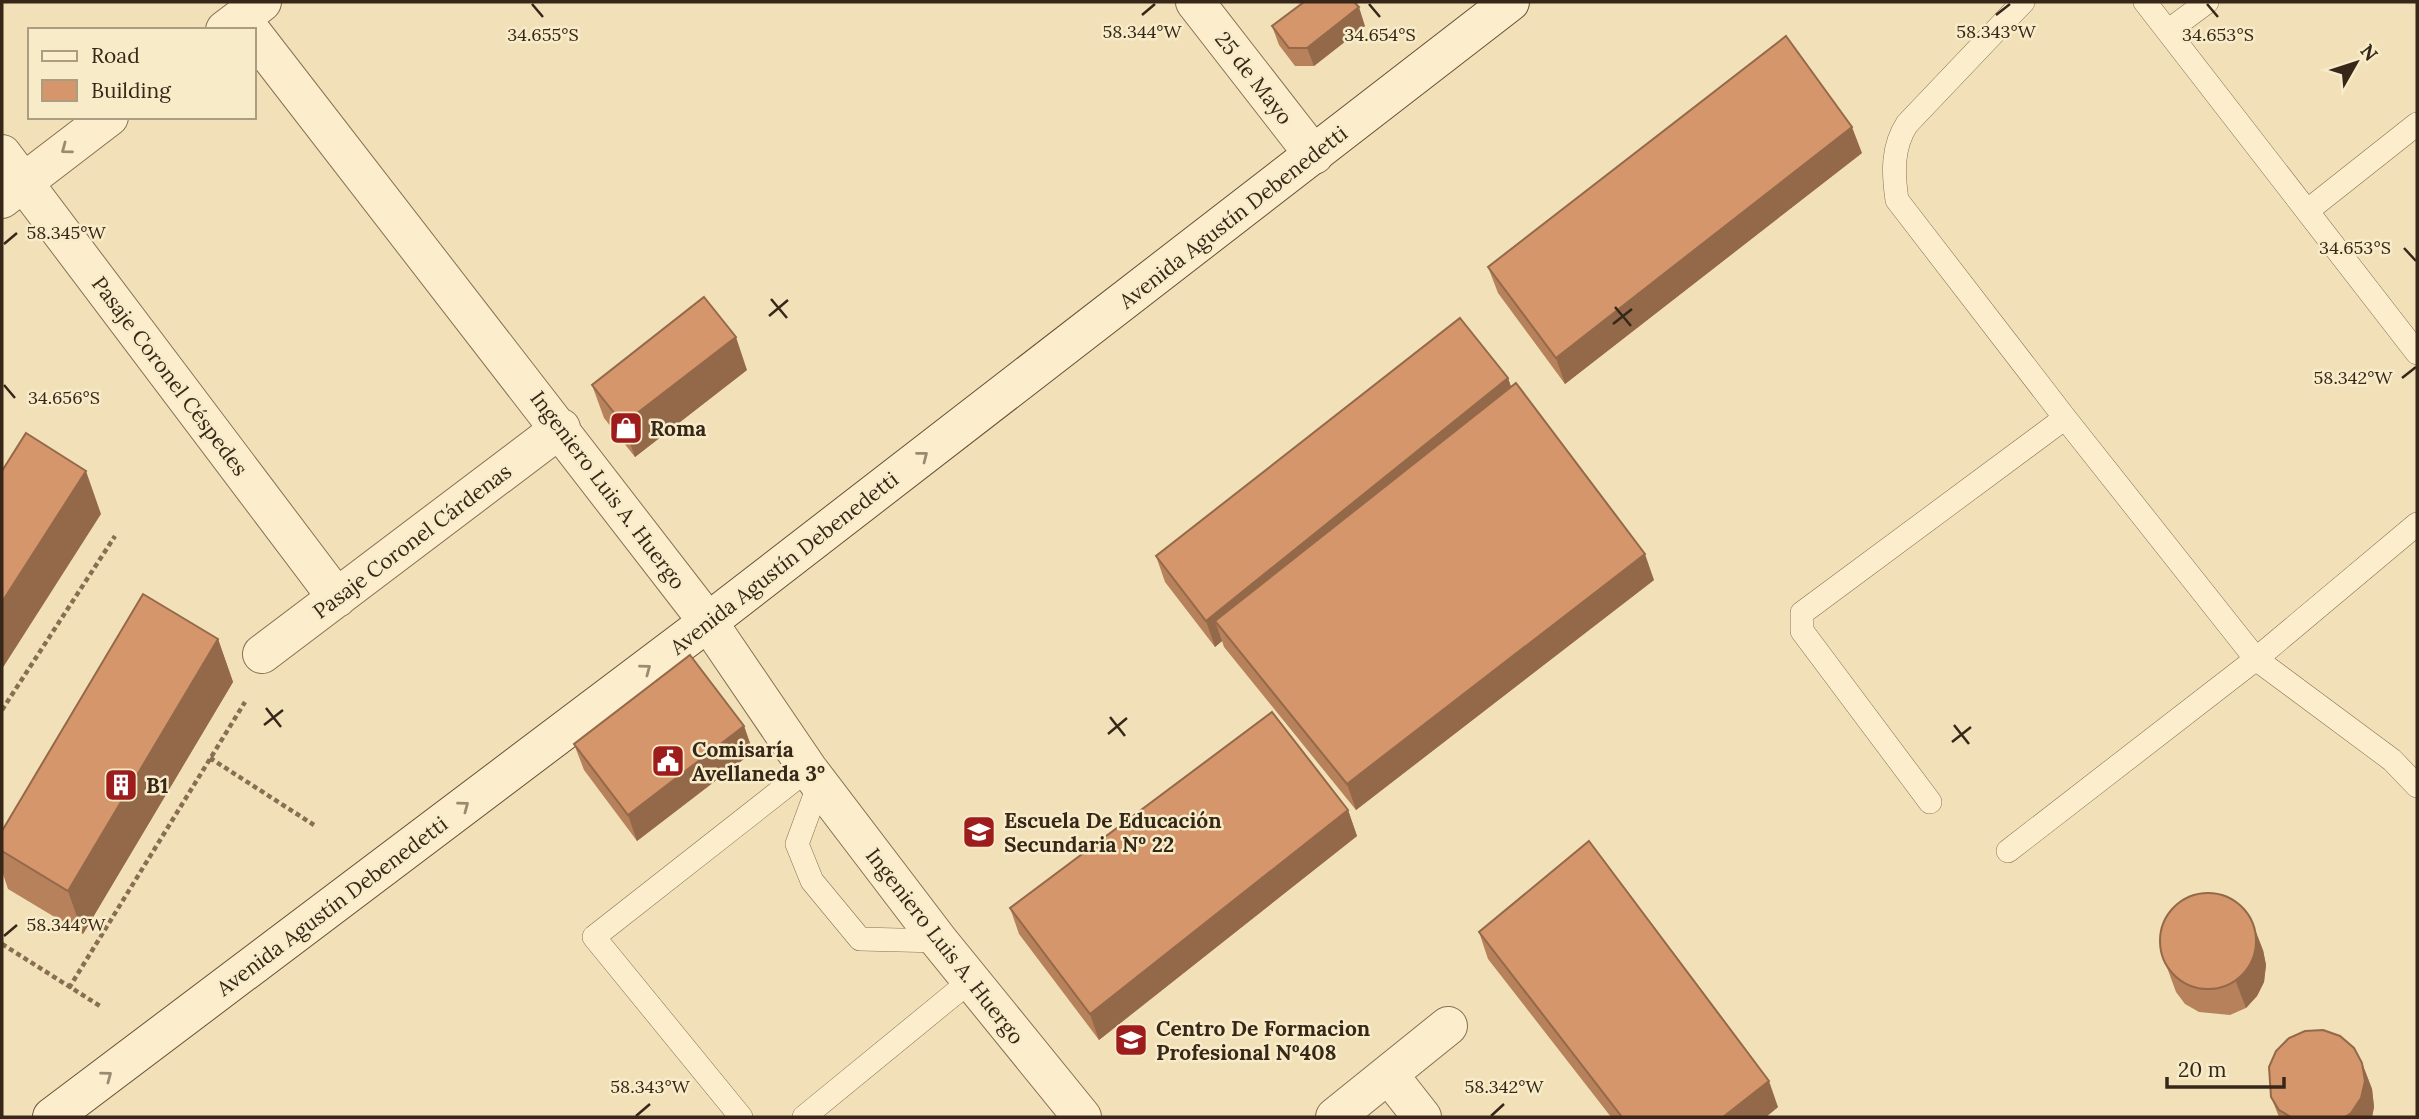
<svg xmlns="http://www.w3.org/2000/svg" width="2419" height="1119" font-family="Lora,serif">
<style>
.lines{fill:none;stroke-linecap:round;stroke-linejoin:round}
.service-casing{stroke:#896f52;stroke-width:24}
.minor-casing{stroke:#896f52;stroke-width:40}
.secondary-casing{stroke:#6a5036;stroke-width:40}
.path{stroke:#896f52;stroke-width:4.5;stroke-dasharray:5 3.5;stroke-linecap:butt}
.service{stroke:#fceecc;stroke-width:23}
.minor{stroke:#fceecc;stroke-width:38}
.secondary{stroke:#fceecc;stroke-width:38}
.wall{fill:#b6815b}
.shaded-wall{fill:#94694a}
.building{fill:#d4966a;stroke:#94694a;stroke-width:2}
.oneway{stroke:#998a72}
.ticks{fill:none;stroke:#362719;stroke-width:2.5}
.labels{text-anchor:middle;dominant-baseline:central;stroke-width:5;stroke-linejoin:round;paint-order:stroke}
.street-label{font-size:21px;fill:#362719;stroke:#f8ebc8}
.poi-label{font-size:21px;font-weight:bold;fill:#362719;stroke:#f8ebc8;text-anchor:start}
.ticks-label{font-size:18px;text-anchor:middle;fill:#362719;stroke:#f8ebc8;stroke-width:5;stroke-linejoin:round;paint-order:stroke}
</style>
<rect width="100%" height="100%" fill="#f2e1b8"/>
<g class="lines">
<defs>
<path id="service" d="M2023,2l-116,122c-15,23 -14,49 -10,76l168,218 191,241 136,101 25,26
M2145,2l272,351
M2168,31l39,-29
M2307,211l110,-87
M819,784l-22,60 15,37 48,58 79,2
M1930,802l-128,-171v-18l263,-195
M2008,851l248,-192 161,-135
M741,1117l-147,-180 214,-168
M804,1117l166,-136"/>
<path id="minor" d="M1195,2l119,153
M225,30l37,-28
M254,35l454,587 100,147 131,172 143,176
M2,154l335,444
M2,199l107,-82
M262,654l299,-226
M1389,1075l33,42
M1335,1117l113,-91"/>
<path id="secondary" d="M52,1117l656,-495 802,-620"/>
</defs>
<use href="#service" class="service-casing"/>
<use href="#minor" class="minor-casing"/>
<use href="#secondary" class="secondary-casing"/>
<path class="path" d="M2,710l113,-174
M210,758l104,67
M2,944l98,62
M69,988l176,-286"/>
<use href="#service" class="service"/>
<use href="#minor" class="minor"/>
<use href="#secondary" class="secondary"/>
</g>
<path class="wall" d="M1272,26h93l-51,40h-19l-16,-21z
M1862,153l-297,231 -67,-91 -10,-26z
M747,370l-112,87 -31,-39 -12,-33z
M1508,378l3,9 143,193 -298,230 -132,-163 -2,-6 -7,6 -50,-65 -9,-26z
M218,639l15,43 -150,252 -75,-45 -6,-18v-40z
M744,726l9,26 -116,89 -53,-71 -10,-26z
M1348,810l9,26 -258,204 -80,-106 -9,-26z
M1479,932l299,175 -12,10h-155l-123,-158z
M2263,950l3,15 -2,17 -7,14 -11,12 -16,7 -31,-3 -14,-8 -9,-12 -15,-41z
M2362,1063l10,26 2,18 -2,10h-93l-8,-20z"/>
<path class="shaded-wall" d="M1359,7l6,19 -51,40 -7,-18z
M1852,127l10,26 -297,231 -9,-26z
M736,337l11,33 -112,87 -12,-33z
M1508,378l9,26 -302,217 7,20 -7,6 -9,-26z
M86,471l15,43 -99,155v-67z
M1645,554l9,26 -298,230 -9,-26z
M218,639l15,43 -150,252 -15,-43z
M744,726l9,26 -116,89 -9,-26z
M1348,810l9,26 -258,204 -9,-26z
M2253,924l10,26 3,15 -2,17 -7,14 -11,12 -10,-26z
M2362,1063l10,26 2,18 -2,10h-27z
M1769,1081l9,26 -12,10h-43z"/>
<path class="building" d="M1304,2h50l5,5 -52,41h-18l-17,-22z
M1786,36l66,91 -296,231 -68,-91z
M704,297l32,40 -113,87 -31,-39z
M1460,318l48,60 -302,243 -50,-65z
M1516,383l129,171 -298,230 -132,-163z
M26,433l60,38 -84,131v-131z
M143,594l75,45 -150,252 -66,-40v-20z
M690,655l54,71 -116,89 -54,-71z
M1272,712l76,98 -258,204 -80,-106z
M1589,841l180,240 -46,36h-101l-143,-185z
M2160 941a48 48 0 1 1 96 0a48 48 0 1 1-96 0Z
M2323,1030l17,6 14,12 8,15 3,18 -4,17 -10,15 -6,4h-54l-12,-7 -8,-13 -2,-30 7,-16 13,-13 16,-7z"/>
<defs><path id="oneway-chevron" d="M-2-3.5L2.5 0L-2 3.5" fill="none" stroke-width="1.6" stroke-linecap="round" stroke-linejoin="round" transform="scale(1.75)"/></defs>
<g class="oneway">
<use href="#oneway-chevron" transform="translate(66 149) rotate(143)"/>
<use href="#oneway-chevron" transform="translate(923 456) rotate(-38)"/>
<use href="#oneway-chevron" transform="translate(646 669) rotate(-37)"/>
<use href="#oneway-chevron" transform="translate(464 806) rotate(-37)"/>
<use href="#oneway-chevron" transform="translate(107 1076) rotate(-37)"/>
</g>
<path class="ticks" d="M532,4l11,13M1369,4l11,13M2207,4l11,13M1142,15l13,-11M1996,15l14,-11M4,244l13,-11M2404,248l12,13M771,299l16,19M1615,307l16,19M769,316l19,-16M1613,324l19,-15M2402,378l14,-11M4,385l11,13M266,708l15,19M1110,717l15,19M264,725l19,-15M1954,725l15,19M1108,734l19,-16M1952,742l19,-15M4,936l13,-11M636,1116l14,-12M1491,1116l13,-12"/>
<defs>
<symbol id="shop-square" viewBox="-11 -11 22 22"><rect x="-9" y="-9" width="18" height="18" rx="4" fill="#9d1d1d" stroke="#f8ebc8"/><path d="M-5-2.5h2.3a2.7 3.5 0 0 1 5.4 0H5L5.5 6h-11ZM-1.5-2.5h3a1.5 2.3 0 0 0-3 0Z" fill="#fff"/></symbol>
<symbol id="civic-square" viewBox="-11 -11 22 22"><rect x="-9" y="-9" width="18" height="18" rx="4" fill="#9d1d1d" stroke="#f8ebc8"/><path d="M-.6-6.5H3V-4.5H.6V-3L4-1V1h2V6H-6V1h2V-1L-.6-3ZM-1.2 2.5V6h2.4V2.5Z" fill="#fff"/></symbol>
<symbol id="building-square" viewBox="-11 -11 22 22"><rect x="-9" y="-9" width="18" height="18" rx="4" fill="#9d1d1d" stroke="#f8ebc8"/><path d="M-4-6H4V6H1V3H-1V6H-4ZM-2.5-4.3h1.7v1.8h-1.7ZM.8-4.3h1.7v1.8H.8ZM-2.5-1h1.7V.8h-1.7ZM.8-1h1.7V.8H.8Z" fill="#fff"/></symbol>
<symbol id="school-square" viewBox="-11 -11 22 22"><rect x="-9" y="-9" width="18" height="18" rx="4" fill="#9d1d1d" stroke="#f8ebc8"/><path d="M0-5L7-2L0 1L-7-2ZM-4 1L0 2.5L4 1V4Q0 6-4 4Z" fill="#fff"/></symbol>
</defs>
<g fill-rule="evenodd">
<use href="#shop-square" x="607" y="409" width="38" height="38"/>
<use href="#civic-square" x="649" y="742" width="38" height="38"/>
<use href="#building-square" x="102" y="766" width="38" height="38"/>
<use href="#school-square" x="960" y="813" width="38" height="38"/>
<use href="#school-square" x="1112" y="1021" width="38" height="38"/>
</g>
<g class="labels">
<g class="street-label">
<text transform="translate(1254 78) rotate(52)">25 de Mayo</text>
<text transform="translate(1233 217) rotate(-38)">Avenida Agustín Debenedetti</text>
<text transform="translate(170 376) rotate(53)">Pasaje Coronel Céspedes</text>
<text transform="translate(608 490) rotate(53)">Ingeniero Luis A. Huergo</text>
<text transform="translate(412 541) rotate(-37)">Pasaje Coronel Cárdenas</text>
<text transform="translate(784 563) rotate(-38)">Avenida Agustín Debenedetti</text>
<text transform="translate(332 906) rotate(-37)">Avenida Agustín Debenedetti</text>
<text transform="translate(945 946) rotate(52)">Ingeniero Luis A. Huergo</text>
</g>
<g class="poi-label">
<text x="650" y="428">Roma</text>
<text x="692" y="749">Comisaría<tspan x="692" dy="24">Avellaneda 3°</tspan></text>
<text x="146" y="785">B1</text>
<text x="1004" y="820">Escuela De Educación<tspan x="1004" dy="24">Secundaria Nº 22</tspan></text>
<text x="1156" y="1028">Centro De Formacion<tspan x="1156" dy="24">Profesional Nº408</tspan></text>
</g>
</g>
<g class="ticks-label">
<text x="1142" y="38">58.344°W</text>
<text x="1996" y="38">58.343°W</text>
<text x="543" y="41">34.655°S</text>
<text x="1380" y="41">34.654°S</text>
<text x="2218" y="41">34.653°S</text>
<text x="66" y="239">58.345°W</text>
<text x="2355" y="254">34.653°S</text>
<text x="2353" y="384">58.342°W</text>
<text x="64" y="404">34.656°S</text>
<text x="66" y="931">58.344°W</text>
<text x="650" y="1093">58.343°W</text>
<text x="1504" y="1093">58.342°W</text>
</g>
<rect width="2419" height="1119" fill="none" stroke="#362719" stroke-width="7"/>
<rect x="28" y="28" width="228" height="91" fill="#f8ebc8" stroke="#aa9d82" stroke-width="2"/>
<rect x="42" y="51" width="35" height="10" fill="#fceecc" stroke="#aa9d82" stroke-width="2"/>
<text x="91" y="63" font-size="21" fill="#362719">Road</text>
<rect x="42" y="80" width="35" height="21" fill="#d4966a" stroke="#aa9d82" stroke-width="2"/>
<text x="91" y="98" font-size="21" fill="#362719">Building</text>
<g transform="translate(2356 63) rotate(51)" stroke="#f8ebc8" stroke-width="5" paint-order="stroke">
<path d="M0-5L12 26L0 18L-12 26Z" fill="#362719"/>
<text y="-10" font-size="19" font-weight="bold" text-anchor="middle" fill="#362719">N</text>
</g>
<path d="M2167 1077v10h117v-10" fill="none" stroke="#362719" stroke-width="3.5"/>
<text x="2178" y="1077" font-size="21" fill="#362719" stroke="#f8ebc8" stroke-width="5" paint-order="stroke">20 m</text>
</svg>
